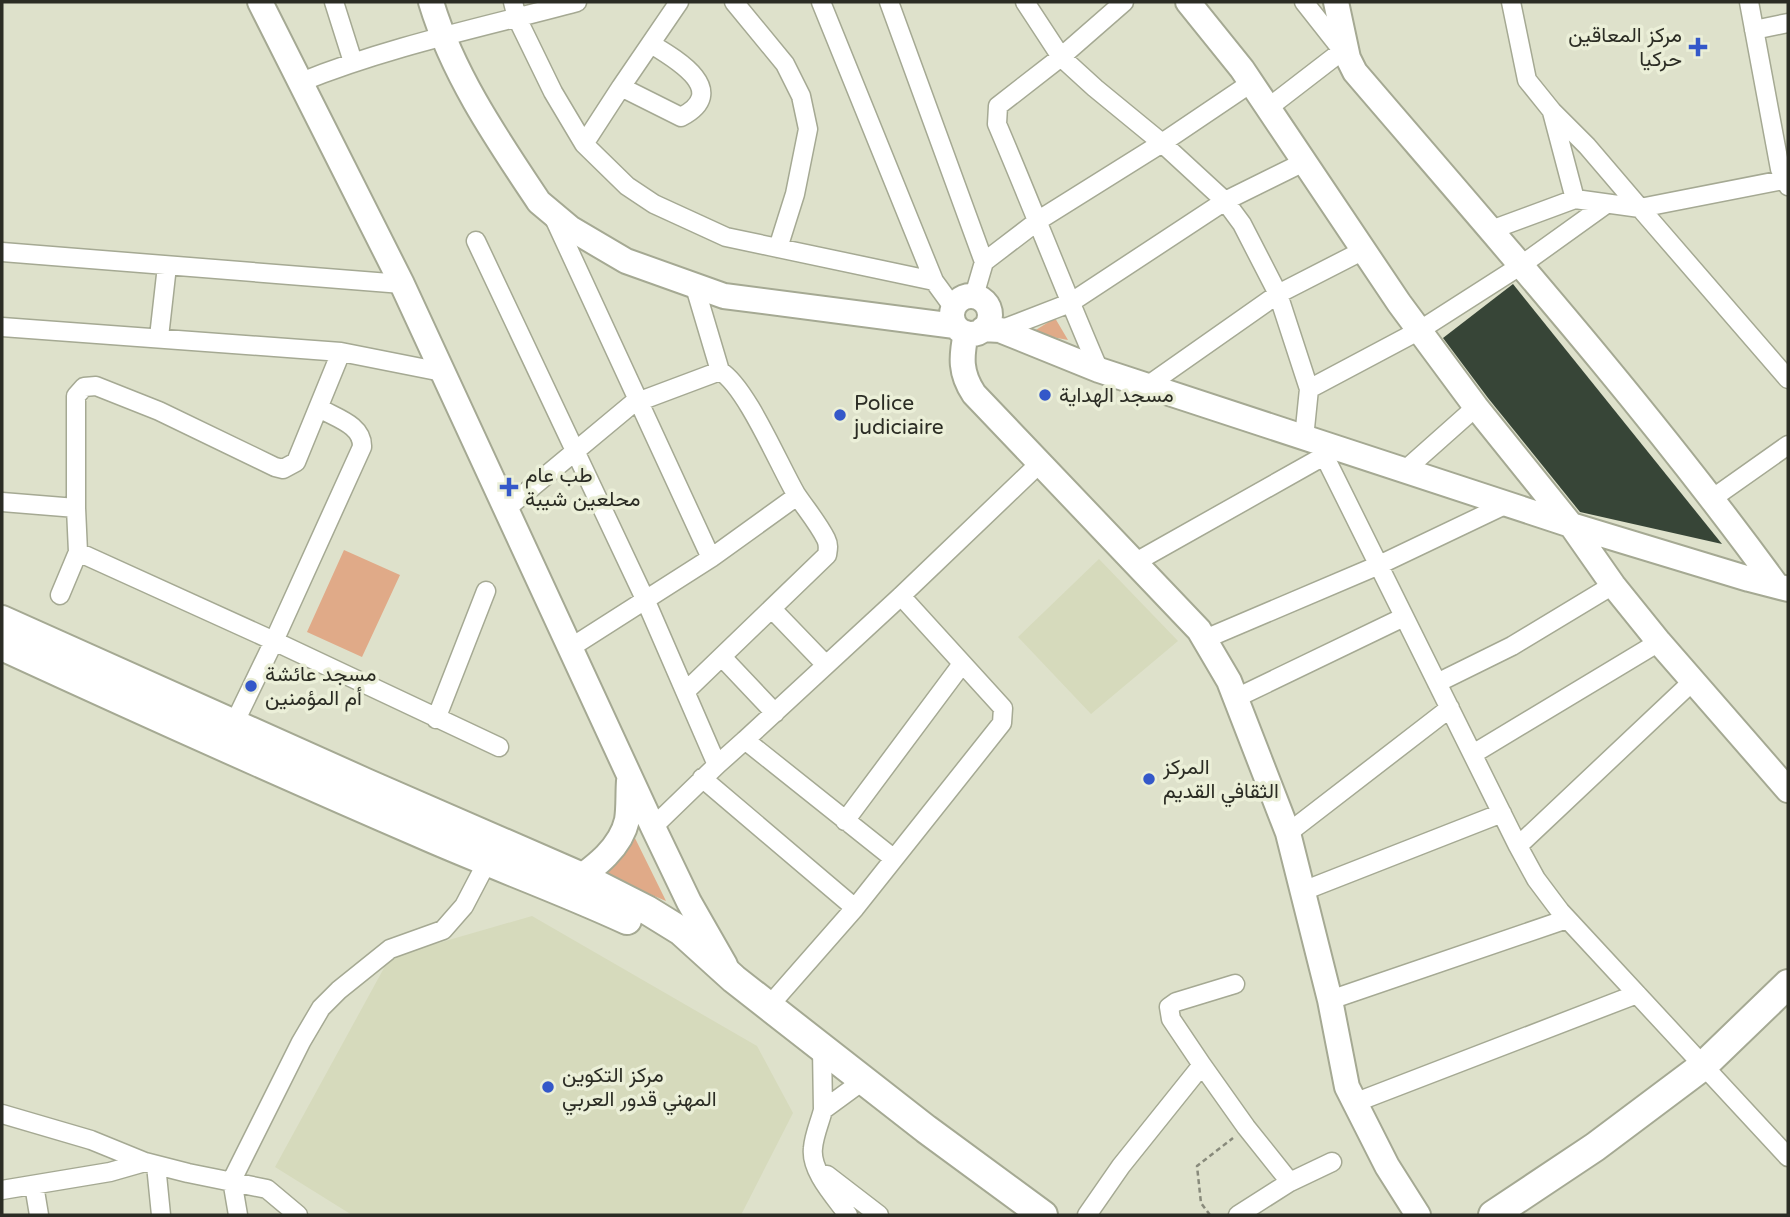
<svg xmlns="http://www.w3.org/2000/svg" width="1790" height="1217" font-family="'Varela Round',Vazirmatn,sans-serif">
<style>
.built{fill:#d6dabc}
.green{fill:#e0aa88}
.building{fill:#374537}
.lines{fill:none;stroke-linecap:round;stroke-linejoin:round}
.street-casing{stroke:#a5a993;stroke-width:21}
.secondary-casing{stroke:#a5a993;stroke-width:28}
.primary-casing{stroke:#a5a993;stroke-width:32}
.path{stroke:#888a7b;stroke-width:2.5;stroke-dasharray:5 3.5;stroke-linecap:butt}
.street{stroke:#fff;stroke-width:18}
.secondary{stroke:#fff;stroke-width:24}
.primary{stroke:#fff;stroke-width:28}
.poi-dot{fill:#3458c9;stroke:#ebefd8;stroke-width:2.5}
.labels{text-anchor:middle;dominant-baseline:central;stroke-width:7;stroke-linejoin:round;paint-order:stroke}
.poi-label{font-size:21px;fill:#2b2c24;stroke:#ebefd8;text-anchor:start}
</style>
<rect width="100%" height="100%" fill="#dee1cb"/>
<path class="built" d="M1099,559l79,82 -87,73 -73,-77z
M532,916l225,130 36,67 -52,102h-389l-77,-48 115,-210z"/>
<path class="green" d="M1055,318l13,22 -37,-7z
M344,550l56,25 -38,82 -55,-25z
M630,828l36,73 -64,-27z"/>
<path class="building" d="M1513,284l209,260 -142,-32 -92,-114 -45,-60z"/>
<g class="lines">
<defs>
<path id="street" d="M334,2l19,60
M513,2l4,16 36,74 31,52 43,42 27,18 72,33 208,44
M734,2l51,62 16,32 7,33 -13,65 -17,54
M821,2l113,279 19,26
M889,2l95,260 -10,34
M1025,2l36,55 34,31 67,55 63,58 17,23 36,70 31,95 111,-59 100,-64 85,-61
M1304,2l41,52
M1511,2l16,78 25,31 35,35 53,62 148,-29
M1749,2l31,167 8,17
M1754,30l34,-7
M301,82c89,-36 183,-55 276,-80
M621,87l58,-85
M1268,108l74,-57
M1552,112l23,87
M584,144l37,-57 60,30c50,-26 -5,-58 -30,-73
M554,218l157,340
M1491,230l84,-31 65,9 148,171
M476,241l169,358 72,166 -64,62
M2,252l400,32
M984,262l55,-42 123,-77 89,-60
M2,327l339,25 101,20
M1000,330l70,-27 155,-102 79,-39
M159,337l8,-71
M1099,370c-35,-81 -67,-164 -102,-246l1,-18 63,-49 63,-55
M1147,386l131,-92 86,-44
M1304,438l5,-49
M1318,443l200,403 18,33 24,32 228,246
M1404,471l72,-64
M1713,498l75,-53
M2,502l74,6
M507,508l125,-104 88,-33 -25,-84
M78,552l196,89 88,-194c1,-22 -26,-29 -43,-39
M1134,563l190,-107
M60,595l18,-43 -2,-44v-112l8,-9 12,-1 63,25 116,56 8,2 13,-7 45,-110
M772,609l54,56
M1205,639l174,-74 128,-61
M570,648l141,-90 86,-62
M722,657l53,56
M1437,683l75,-37 101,-61
M686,691l141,-136c1,-6 2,-10 -1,-16 -8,-16 -20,-30 -30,-45 -17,-29 -50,-108 -76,-123
M1236,698l168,-81
M436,719l50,-128
M230,732l44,-91 225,106
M1473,754l186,-112
M717,765l28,-25
M702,778l153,130
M845,821l117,-157
M1288,833l162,-125
M1518,846l174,-164
M893,858l-148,-118 156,-144 139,-133
M1303,891l199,-78
M1330,1000l237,-81
M769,1006l86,-98 147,-185 1,-15 -102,-112
M822,1048l1,62 41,-30
M1202,1065l-31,-46 -2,-12 7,-5 59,-18
M1354,1103l283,-109
M823,1110c-3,12 -9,25 -10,38 -3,23 22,49 35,67
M2,1114l89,26 54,22 43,11 79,16 31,26
M156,1165l5,50
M827,1175l52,40
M34,1185l5,30
M2,1190l108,-18 35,-10
M238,1215l-6,-35 69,-138 20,-34 18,-18 51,-41 53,-19 21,-24 23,-44
M1087,1215l34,-49 81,-101 44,62 44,55
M1238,1215l52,-33 42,-20"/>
<path id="secondary" d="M260,2l142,282 251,543 36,75 36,63
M431,2c22,73 66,137 108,200l31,26 56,33 98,35 231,30
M1188,2l54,67 157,234 77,104 95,118 42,60 46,57 129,148
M1336,2l12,56 7,14c144,168 292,335 422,514
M952 315a19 19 0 1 1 38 0a19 19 0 1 1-38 0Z
M983,329l17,1 99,40 472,155 178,54 39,10
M966,333c-5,24 -6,40 8,61l225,236 30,51 59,152 42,167 17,87 40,79 31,49
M566,888c24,-18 54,-37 61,-68 2,-12 1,-26 2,-39"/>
<path id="primary" d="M2,620l364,163 216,94 65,33 34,21 53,48 192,150 117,86
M2,646c139,64 279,127 420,188 68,30 138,55 205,86
M1493,1215l102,-68 108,-81 85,-82"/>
</defs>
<use href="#street" class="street-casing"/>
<use href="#secondary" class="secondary-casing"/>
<use href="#primary" class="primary-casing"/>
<path class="path" d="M1210,1215l-9,-12 -4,-37 36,-28"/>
<use href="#street" class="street"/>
<use href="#secondary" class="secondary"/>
<use href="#primary" class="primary"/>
</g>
<g class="poi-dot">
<path d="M1694.5 36.5h7v7h7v7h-7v7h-7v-7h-7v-7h7z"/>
<circle cx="1045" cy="395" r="7"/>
<circle cx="840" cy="415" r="7"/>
<path d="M505.5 476.5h7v7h7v7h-7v7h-7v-7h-7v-7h7z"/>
<circle cx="251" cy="686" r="7"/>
<circle cx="1149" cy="779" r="7"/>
<circle cx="548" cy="1087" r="7"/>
</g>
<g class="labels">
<g class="poi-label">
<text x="1682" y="35" text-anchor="end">مركز المعاقين<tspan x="1682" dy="24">حركيا</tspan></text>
<text x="1059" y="395">مسجد الهداية</text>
<text x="854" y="403">Police<tspan x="854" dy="24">judiciaire</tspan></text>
<text x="525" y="475">طب عام<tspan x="525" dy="24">محلعين شيبة</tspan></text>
<text x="265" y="674">مسجد عائشة<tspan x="265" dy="24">أم المؤمنين</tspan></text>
<text x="1163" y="767">المركز<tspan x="1163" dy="24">الثقافي القديم</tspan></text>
<text x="562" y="1075">مركز التكوين<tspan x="562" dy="24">المهني قدور العربي</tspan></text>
</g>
</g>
<rect width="1790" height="1217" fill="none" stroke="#2b2c24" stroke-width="7"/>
</svg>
